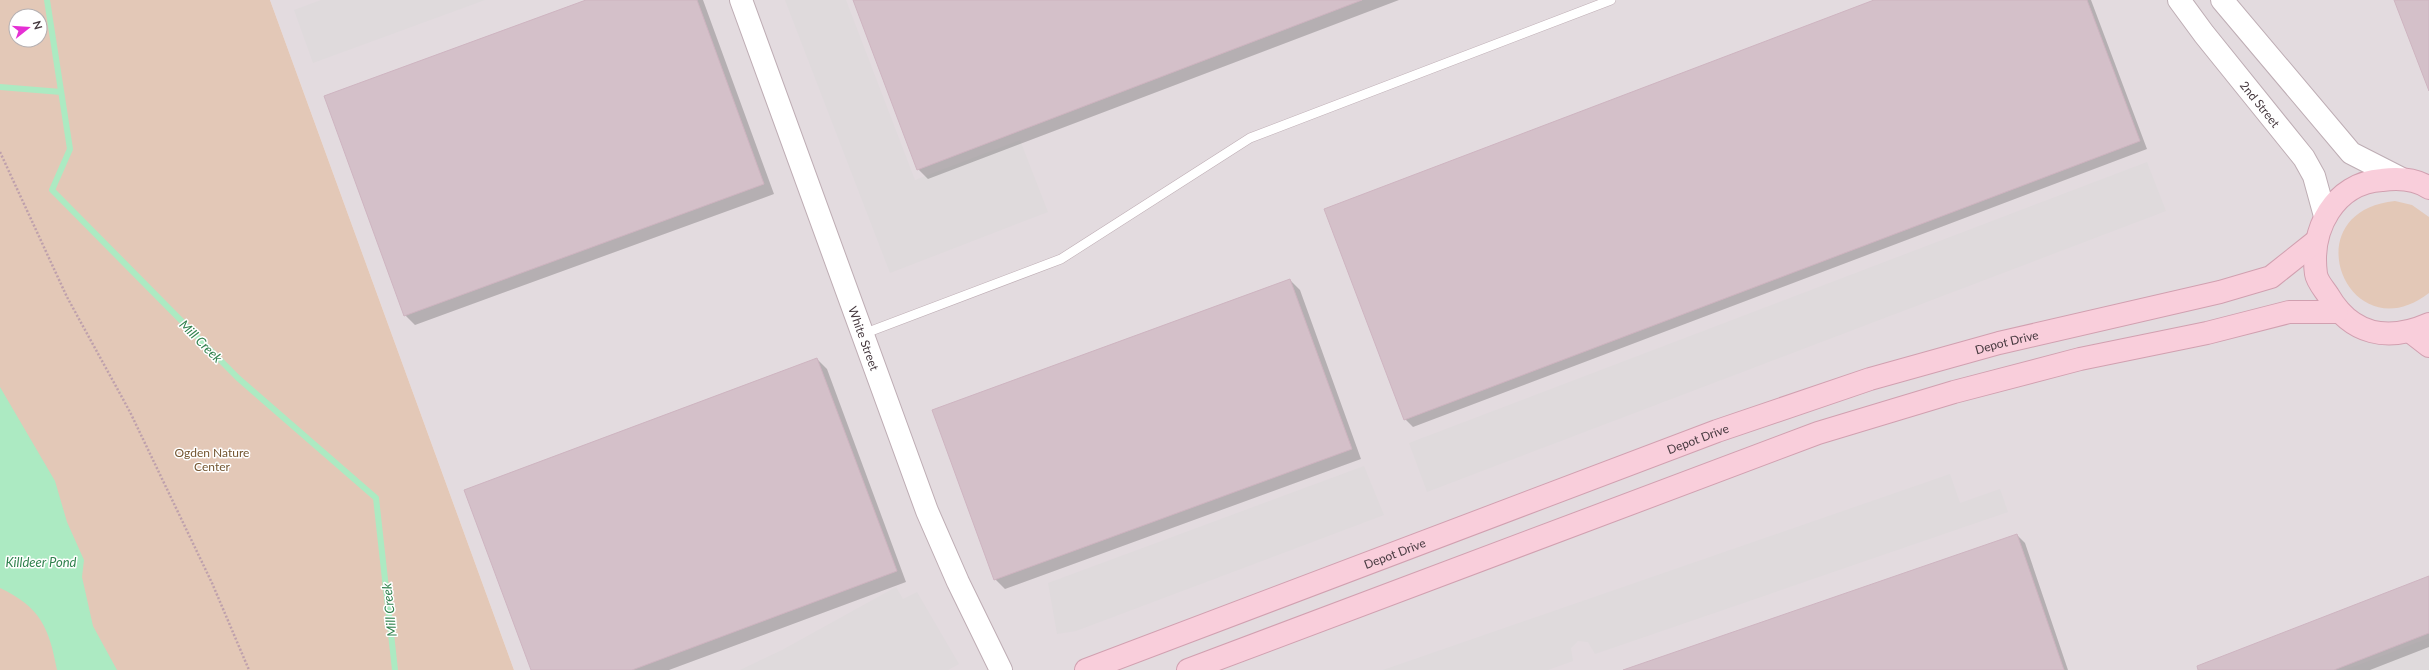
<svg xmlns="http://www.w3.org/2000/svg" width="2429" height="670" font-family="Lato,sans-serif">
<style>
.industrial{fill:#e3dbdf}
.green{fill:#e3c8b7;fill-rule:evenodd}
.parking{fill:#dfdadc}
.water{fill:#aceac2}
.shadow{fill:#0003}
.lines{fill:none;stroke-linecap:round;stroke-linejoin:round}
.stream{stroke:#aceac2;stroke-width:6}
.building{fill:#d4c0c9;stroke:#ceb4c0}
.service-casing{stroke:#beadb4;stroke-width:10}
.tertiary-casing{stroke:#beadb4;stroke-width:24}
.secondary-casing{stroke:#d1a0b0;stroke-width:24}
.path{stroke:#bea0ac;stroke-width:2.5;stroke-dasharray:2 2;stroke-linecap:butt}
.service{stroke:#fff;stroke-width:9}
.tertiary{stroke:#fff;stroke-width:22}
.secondary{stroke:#f9cedb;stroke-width:22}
.labels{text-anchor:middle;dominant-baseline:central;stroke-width:3;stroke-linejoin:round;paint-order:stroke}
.street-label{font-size:12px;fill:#46393f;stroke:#fff}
.park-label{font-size:12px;fill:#735631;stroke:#fff}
.water-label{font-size:13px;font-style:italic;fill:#31824e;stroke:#fff}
</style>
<rect width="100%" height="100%" fill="#f3eaed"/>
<path class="industrial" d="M270,0h2159v670h-1915z"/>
<path class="green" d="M0,0h270l244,670h-514zM16,16h24v24h-24z
M2395,201l17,4 17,12v76c-80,62 -139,-81 -34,-92z"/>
<path class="parking" d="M321,0h164l-172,63 -19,-53z
M785,0h61l69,180 105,-40 28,72 -158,61z
M2147,162l19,49 -739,281 -18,-49z
M1364,466l20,49 -308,116 -19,3 -9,-51z
M1950,474l10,29 40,-14 8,23 -413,142 -7,-12 -10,-1 -7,7 2,13 -25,9h-165z
M896,587l7,12 14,-7 42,72 -11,6h-208l42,-20z
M2429,638v32h-84z"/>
<path class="water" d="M0,387l55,94 12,41 17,38 -2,17 11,49 24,44h-60c-8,-43 -17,-63 -57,-82z"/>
<path class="shadow" d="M589,0h114l71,194 -359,131 -10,-10z
M854,0h545l-471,179 -10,-10z
M1877,0h214l56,149 -734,278 -8,-8z
M1290,280l10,10 61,169 -356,130 -10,-10z
M817,359l10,10 79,213 -237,88h-137z
M2017,535l8,8 43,127h-442z
M2429,577v70l-59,23h-171z"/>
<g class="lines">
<path class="stream" d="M47,0l23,149 -18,41 186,188 138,120 19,172
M0,87l61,5"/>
</g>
<path class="building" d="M586,0h111l67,184 -360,132 -80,-220z
M853,0h509l-445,170z
M1874,0h213l53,141 -736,279 -80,-211z
M2394,0h35v91z
M1290,279l62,170 -358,131 -62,-170z
M817,358l80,213 -265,99h-101l-67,-180z
M2017,534l47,136h-441z
M2429,576v57l-95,37h-136l-1,-4z"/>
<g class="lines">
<defs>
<path id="service" d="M863,334l198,-75 189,-121 361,-138"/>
<g id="tertiary">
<path id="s1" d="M741,0l186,511 31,71 43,88"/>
<path id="s2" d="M2179,0l25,34 100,124 10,18 11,40"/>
<path d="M2222,0l129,153 49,25"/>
</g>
<g id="secondary">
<path d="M2429,188c-13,-9 -32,-10 -47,-8 -48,3 -72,50 -66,94 1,7 8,15 12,21 23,40 60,47 101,29"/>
<path d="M2411,332l18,14"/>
<path id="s3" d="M1086,670l631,-239 153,-52 129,-36 221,-51 51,-15 44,-35"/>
<path d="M1188,670l630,-237 136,-41 126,-33 127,-26 82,-21h48"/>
</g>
</defs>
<use href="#service" class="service-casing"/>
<use href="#tertiary" class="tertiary-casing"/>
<use href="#secondary" class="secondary-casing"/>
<path class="path" d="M0,152l67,145 63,115 82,171 37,87"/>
<use href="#service" class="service"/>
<use href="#tertiary" class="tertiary"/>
<use href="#secondary" class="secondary"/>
</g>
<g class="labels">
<g class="street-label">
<text stroke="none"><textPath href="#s2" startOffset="132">2nd Street</textPath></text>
<text stroke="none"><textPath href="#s1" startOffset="360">White Street</textPath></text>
<text stroke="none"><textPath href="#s3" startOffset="978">Depot Drive</textPath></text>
<text stroke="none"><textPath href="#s3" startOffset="654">Depot Drive</textPath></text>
<text stroke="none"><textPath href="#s3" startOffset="330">Depot Drive</textPath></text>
</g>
<g class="park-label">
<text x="212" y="452">Ogden Nature<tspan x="212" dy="14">Center</tspan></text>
</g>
<g class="water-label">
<text transform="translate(201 341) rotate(45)">Mill Creek</text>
<text x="41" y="562">Killdeer Pond</text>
<text transform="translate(389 610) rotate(-96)">Mill Creek</text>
</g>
</g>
<g transform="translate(28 28) rotate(73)"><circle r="19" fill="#ffffff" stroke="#b5b0b2"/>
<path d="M0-3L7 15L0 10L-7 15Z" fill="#e52fd4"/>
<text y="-6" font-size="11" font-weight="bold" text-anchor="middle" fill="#46393f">N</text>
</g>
</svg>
